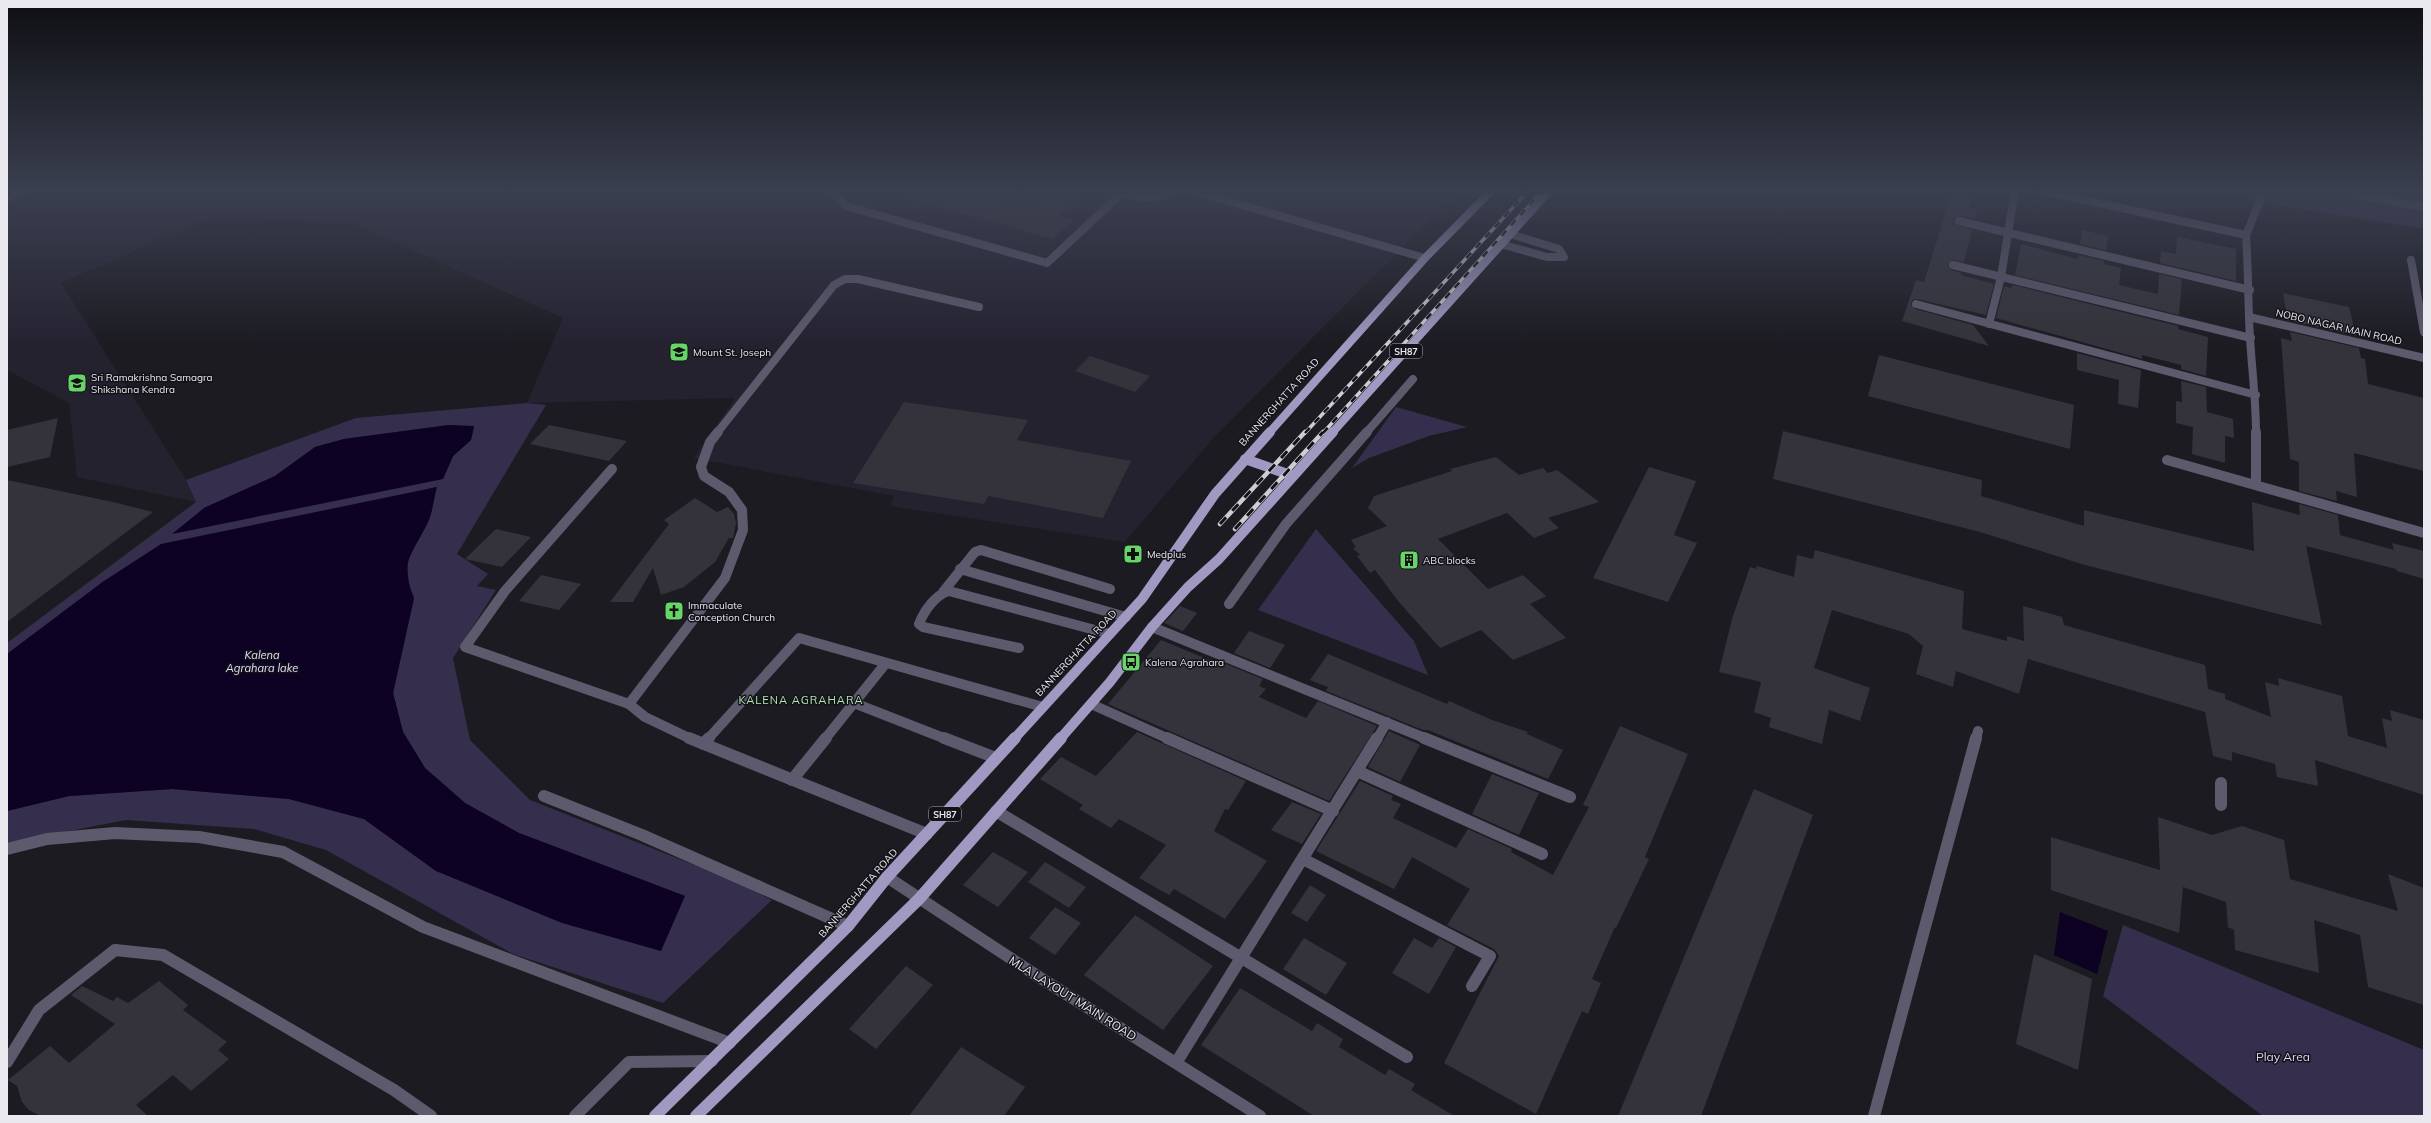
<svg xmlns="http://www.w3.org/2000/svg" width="2431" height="1123" font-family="Mulish,sans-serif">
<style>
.built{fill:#252230}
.green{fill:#352e4c;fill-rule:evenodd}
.water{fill:#0d0223}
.building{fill:#34333b}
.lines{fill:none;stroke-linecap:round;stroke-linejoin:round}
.service-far2{stroke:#5e5a6e;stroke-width:8}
.service-far1{stroke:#5e5a6e;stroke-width:10}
.service{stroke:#5e5a6e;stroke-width:12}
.minor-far2{stroke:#5e5a6e;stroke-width:8}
.minor-far1{stroke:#5e5a6e;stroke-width:10}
.minor{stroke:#5e5a6e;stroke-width:12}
.tertiary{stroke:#5e5a6e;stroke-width:12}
.primary-far2{stroke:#a199c2;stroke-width:8}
.primary-far1{stroke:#a199c2;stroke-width:10}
.primary{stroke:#a199c2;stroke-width:12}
.rail-far1-casing{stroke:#cecdd3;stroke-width:3.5}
.rail-casing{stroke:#cecdd3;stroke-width:4.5}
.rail-far1{stroke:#131219;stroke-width:2.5;stroke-dasharray:7;stroke-linecap:butt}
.rail{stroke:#131219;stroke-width:3;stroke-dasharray:9;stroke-linecap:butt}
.labels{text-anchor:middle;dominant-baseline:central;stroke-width:3;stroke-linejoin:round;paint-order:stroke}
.shield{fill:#131219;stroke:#aaa8af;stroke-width:1}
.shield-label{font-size:9px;font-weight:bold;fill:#eae9ef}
.street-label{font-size:10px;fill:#eae9ef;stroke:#131219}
.poi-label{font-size:10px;fill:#eae9ef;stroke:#131219;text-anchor:start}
.water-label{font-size:11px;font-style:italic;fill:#e4defc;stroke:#131219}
.neighbourhood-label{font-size:11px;letter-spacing:1px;fill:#b2ecb0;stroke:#131219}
.near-street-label{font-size:12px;fill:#eae9ef;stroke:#131219}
.near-park-label{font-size:12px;fill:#ded9f5;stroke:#131219}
</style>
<rect width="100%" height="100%" fill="#1c1b22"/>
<path class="built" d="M59,189h1402l-246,247 -90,106 -235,-36 4,-10 -200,-38 41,-60 -208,5 36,-85 -211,-95 -137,-7 -154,67 125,197 10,22 -119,-25 -8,-74 -62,-33v-159z"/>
<path class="green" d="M960,189h97l-24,20z
M2255,189h169v40l-177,-29z
M527,403l19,2 -89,149 31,20 -11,12 19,4 -43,68 17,82 60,60 200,79 42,21 -109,103 -150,-49 -187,-104 -72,-21 -128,-9 -119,23v-32l62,-15 103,-7 117,10 75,20 72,52 249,25 -166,-63 -54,-30 -40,-35 -22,-36 -10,-39 21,-95 -5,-12 -2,-24 22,-43 7,-32 -332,94 -97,73v-11l189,-141 -10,-22 170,-62zM449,425l25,2 -3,13 -18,16 -10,23 -239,29 71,-32 40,-29 29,-8z
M1396,407l71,20 -38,9 -60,22 -17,10z
M1316,529l98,112 14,34 -170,-65z
M2123,925l301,125v66h-161l-160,-120z"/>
<path class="water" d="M449,425l25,1 -3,14 -18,16 -10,23 -271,55 32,-26 71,-32 40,-29 29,-8z
M437,487c-3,10 -4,23 -8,33 -15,33 -31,39 -15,78l-21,95 10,39 22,36 40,35 54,30 166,63 -24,55 -99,-28 -126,-52 -72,-52 -75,-20 -117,-10 -103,7 -62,15v-157l97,-73 57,-37z
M2060,912l48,19 -11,43 -43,-19z"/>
<path class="building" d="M895,189h65l73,20 24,-20h32l-31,27 16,4 -22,19 -158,-45z
M1953,189h21l-5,19 9,2 -3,9 -15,-3 -6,3 2,6 16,5 -8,32 -12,-2 -4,6 3,4 10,3v2l33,9 -8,31 -69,-16 -5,1 -1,5 4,4 58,16 16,21 -87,-25 14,-41 8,2z
M2082,230l26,6 -2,14 -26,-6z
M2177,237l59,12v32l-76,-18 1,-12 15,3z
M2021,244l57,15v-4l26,6v3l17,4 -2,17 39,9 1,-20 23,5 -3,36 -164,-40z
M2013,285l165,41v3l30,8 -2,39 -25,-7v-4l-39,-10v4l-146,-41 8,-32 7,2z
M2283,293l66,14 7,29 -68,-16z
M2290,332l69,16 2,10 4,1 3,25 56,14v73l-70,-18 3,44 -21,-6 1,10 -38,-10v-29l-9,-3 -9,-121 11,3z
M2077,353l64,17 -3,38 -20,-4 1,-24 -42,-10z
M1879,355l195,50 -4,44 -202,-53z
M1090,356l60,20 -15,16 -60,-21z
M2181,381l25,6 1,25 26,7 1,19 -9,-2v27l-33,-9 1,-27 -17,-4v-22l6,1z
M904,402l124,18 -11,20 114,21 -28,57 -115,-22 -4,8 -131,-21z
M58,418l-8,39 -43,10v-37z
M549,425l78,16 -18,20 -79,-17z
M1783,431l199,49 -1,16 103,30v-16l170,41 -2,-49 48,13 -1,-11 39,11 2,20 54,15 -2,-7 32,8v28l-27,-8 -1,-2 -90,-23 16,79 -237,-60 -105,-33 -207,-53z
M1496,457l23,18 24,-7 5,5 9,-3 42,32 -51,16 11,10 -25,10 -27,-25 -69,26 50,50 35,-14 23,21 -16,8 36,34 -53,22 -32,-30 -41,18 -42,-47 -23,-31 -5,3 -13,-17 3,-1 -7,-7 3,-1 -5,-7 36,-14 -19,-18 6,-12 78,-25 -2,-2z
M1649,467l47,14 -22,54 23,8 -29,59 -75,-24z
M7,480l106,22 40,10 -146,110z
M695,498l22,14 11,-5 6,7 2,9 -3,15h-4l-14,24 -31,25 -23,8 -8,-27 -20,34h-23l59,-78 -5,-4z
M496,529l35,8 -29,30 -37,-8z
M1815,550l149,41 -2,38 45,12v-5l17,5 -1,-35 39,11 2,8 141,40 3,24 17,5v5l46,18 -6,-35 14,4 -1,-8 64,18 6,40 39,12 -5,-30 10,3 -2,-11 34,10v75l-109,-35 3,26 -41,-9 -2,-13 -43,-12v9l-19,-5 -8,-44 -177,-53 -9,35 -63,-23 -3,16 -37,-13 7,-28 -14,-12 -77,-24 -18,58 56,20 -10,33 -31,-11 -7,34 -53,-17 2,-9 -17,-6 7,-30 -42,-10 13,-53 18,-52 6,2 1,-3 37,11 3,-22 16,4z
M541,575l40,9 -22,26 -40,-9z
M1180,606l17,7 -14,18 -19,-8z
M1249,631l36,14 -15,23 -36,-15z
M1161,640l63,26 2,-2 37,15 -4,7 7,3 -7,8 47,21 12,-17 59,25 -48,75 -221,-97z
M1328,654l119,50 2,-3 43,19 36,12 -1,2 36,16 -15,29 -120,-49h-5l-97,-39 2,-4 -18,-7z
M1620,726l68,28 -43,103 4,2 -33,69 -1,-1 -23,52 9,4 -13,31 -6,-3 -46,103 -92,-51 55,-107 -5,-7 -47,-24 23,-36 -58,-32 -18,32 -78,-38 44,-70 33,15 -2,4 10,4 -8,14 63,30 12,-19 44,20 -1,3 42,23 36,-68 -6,-2z
M1389,731l31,14 -20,37 -32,-15z
M1137,732l109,49 -18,29 -3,-1 -11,22 53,30 -42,58 -51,-30 -5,6 -30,-17 27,-33 -47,-26 -8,9 -32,-19 4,-4 -43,-26 21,-22 35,19z
M1492,774l47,19 -20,42 -47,-21z
M1754,789l59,26 -112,301h-83z
M1292,802l29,12 -19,30 -31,-14z
M2158,817l54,18 30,-9 42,14 6,39 108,32 -10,-37 36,14v117l-56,-18 -8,-52 -46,-15 5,53 -84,-23 -1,-20 -6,-3 -2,-25 -43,-15 -4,46 -128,-43v-53l109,33z
M993,852l35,20 -30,35 -35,-22z
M1045,862l41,25 -17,21 -41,-26z
M1310,885l16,10 -19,27 -16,-9z
M1055,907l26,16 -26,32 -26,-17z
M1135,915l78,51 -50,64 -79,-55z
M1304,938l43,25 -21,32 -43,-26z
M1414,938l18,10 7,-10 17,9 -27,47 -37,-21z
M2034,954l58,25 -14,91 -62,-26z
M906,966l27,19 -57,64 -27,-20z
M159,981l29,24 -5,5 44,32 -9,8 11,9 -38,32 -18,-16 -37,30 12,11h-107l-12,-6 -7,-8 -5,-16 -9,-6 42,-34 19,17 46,-39 -44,-29 11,-9 31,15 4,-4 11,6z
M1240,988l72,43 5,-8 26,16 -4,8 46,28 4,-6 26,15 -4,6 43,26h-140l-113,-71z
M961,1047l64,40 -21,29h-95z"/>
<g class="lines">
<path class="service-far2" d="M830,189l16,17 201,57 75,-70
M1115,189c21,11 43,11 64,0
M1187,189l238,69
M2327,189l97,18
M7,197l20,-8
M2246,235l17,-42 7,-4
M717,433l117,-148 11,-6h13l121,28"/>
<path class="service-far1" d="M629,704l96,-126 18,-48 -1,-20 -13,-18 -25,-16 -3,-9 9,-25 8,-10"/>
<path class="service" d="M7,1062l32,-52 76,-60 48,5 231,135 37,26"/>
<path class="minor-far2" d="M2034,189l212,46c2,28 2,55 3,82 1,39 7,77 7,116
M1959,221l291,69
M1501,244l46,13h17l-5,-8 -49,-15
M2411,260l13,72
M1953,265l298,73
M1916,304l340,91
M2249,317l175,41
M1989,324l12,-47 14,-88
M1366,433l47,-54"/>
<path class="minor-far1" d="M2256,432v53
M2167,460l257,73
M612,469l-107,122 -40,56 164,57 16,13 46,22
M960,569l166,48
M943,592l32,-40 6,-2 129,39
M1229,604l57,-80 81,-92
M1152,627l275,112
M1019,648l-96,-21 -4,-3c5,-13 16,-29 30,-33l161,43
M854,703l92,36
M1091,704l78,35
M708,739l91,-101 244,69
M825,739l61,-76
M1377,739l10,-17
M1976,739l2,-8"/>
<path class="minor" d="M689,738l238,96
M944,738l52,20
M1167,738l166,73
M1424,738l146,59
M703,744l6,-6
M1357,771l185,83
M792,780l34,-42
M2221,783v22
M544,796l98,39 206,91
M996,811l411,246
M7,849l40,-10 68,-6 84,4 84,15 140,75 307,116
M1303,859l187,97 -18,30
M887,877l152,100 221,139
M1176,1063l201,-325
M1874,1116l102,-378"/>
<path class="tertiary" d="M575,1116l54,-54 83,-1"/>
<path class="primary-far2" d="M1269,433l156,-175 68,-69
M1332,433l219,-244"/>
<path class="primary-far1" d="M1245,459l48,17
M1014,739l128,-140 73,-105 55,-62
M1060,739l50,-57 42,-55 36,-40 31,-28 114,-127"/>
<path class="primary" d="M655,1116l193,-190 39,-49 128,-139
M696,1116l223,-217 142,-161"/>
<defs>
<path id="rail-far1" d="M1305,433l225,-244
M1323,433l221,-244"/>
<path id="rail" d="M1220,524l85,-92
M1235,529l88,-97"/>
</defs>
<use href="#rail-far1" class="rail-far1-casing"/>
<use href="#rail" class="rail-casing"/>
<use href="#rail-far1" class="rail-far1"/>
<use href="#rail" class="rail"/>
</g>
<linearGradient id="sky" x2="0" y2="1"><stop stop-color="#0f0f13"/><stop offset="0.55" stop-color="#3a3f4f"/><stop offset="1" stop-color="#3a3f4f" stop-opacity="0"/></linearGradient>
<rect width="2431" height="346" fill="url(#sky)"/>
<defs>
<symbol id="school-square" viewBox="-11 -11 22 22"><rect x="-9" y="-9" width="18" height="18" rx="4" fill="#66d466" stroke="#131219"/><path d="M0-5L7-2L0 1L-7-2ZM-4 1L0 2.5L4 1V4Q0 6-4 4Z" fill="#111"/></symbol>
<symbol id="pharmacy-square" viewBox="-11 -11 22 22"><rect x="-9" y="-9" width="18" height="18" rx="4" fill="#66d466" stroke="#131219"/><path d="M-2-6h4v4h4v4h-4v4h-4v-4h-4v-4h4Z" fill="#111"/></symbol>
<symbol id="building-square" viewBox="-11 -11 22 22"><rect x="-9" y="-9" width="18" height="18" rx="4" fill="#66d466" stroke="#131219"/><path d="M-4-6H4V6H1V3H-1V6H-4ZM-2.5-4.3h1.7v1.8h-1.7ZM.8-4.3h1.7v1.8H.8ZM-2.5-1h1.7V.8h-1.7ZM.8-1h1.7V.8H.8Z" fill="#111"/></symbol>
<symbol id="church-square" viewBox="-11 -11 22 22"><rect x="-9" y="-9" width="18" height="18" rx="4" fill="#66d466" stroke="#131219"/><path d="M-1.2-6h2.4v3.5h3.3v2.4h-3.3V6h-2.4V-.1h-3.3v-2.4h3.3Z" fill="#111"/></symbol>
<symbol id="bus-square" viewBox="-11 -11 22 22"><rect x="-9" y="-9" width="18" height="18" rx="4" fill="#66d466" stroke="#131219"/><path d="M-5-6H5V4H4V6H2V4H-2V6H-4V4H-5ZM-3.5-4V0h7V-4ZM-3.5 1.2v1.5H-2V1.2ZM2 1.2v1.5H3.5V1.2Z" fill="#111"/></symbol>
</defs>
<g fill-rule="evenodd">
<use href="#school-square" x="668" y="341" width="22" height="22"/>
<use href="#school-square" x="66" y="372" width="22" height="22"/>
<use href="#pharmacy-square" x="1122" y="543" width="22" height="22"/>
<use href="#building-square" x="1398" y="549" width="22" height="22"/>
<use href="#church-square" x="663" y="600" width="22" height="22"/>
<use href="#bus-square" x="1120" y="651" width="22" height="22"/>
</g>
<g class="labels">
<g class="shield">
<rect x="1390" y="344" width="32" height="14" rx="3"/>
<rect x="929" y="807" width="32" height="14" rx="3"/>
</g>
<g class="shield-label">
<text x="1406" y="351">SH87</text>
<text x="945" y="814">SH87</text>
</g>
<g class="street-label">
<text transform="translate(2339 327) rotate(13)">NOBO NAGAR MAIN ROAD</text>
<text transform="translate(1279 402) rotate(-48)">BANNERGHATTA ROAD</text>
<text transform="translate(1076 653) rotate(-47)">BANNERGHATTA ROAD</text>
<text transform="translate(858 893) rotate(-49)">BANNERGHATTA ROAD</text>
</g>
<g class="poi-label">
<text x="693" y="352">Mount St. Joseph</text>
<text x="91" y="377">Sri Ramakrishna Samagra<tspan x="91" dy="12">Shikshana Kendra</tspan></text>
<text x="1147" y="554">Medplus</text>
<text x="1423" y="560">ABC blocks</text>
<text x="688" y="605">Immaculate<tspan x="688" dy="12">Conception Church</tspan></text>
<text x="1145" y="662">Kalena Agrahara</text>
</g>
<g class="water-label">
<text x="262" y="655">Kalena<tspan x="262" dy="13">Agrahara lake</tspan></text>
</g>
<g class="neighbourhood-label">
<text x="801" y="700">KALENA AGRAHARA</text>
</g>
<g class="near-street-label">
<text transform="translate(1073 998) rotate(32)">MLA LAYOUT MAIN ROAD</text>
</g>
<g class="near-park-label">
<text x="2283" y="1056">Play Area</text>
</g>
</g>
<rect width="2431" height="1123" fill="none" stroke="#eae9ef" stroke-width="16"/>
</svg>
